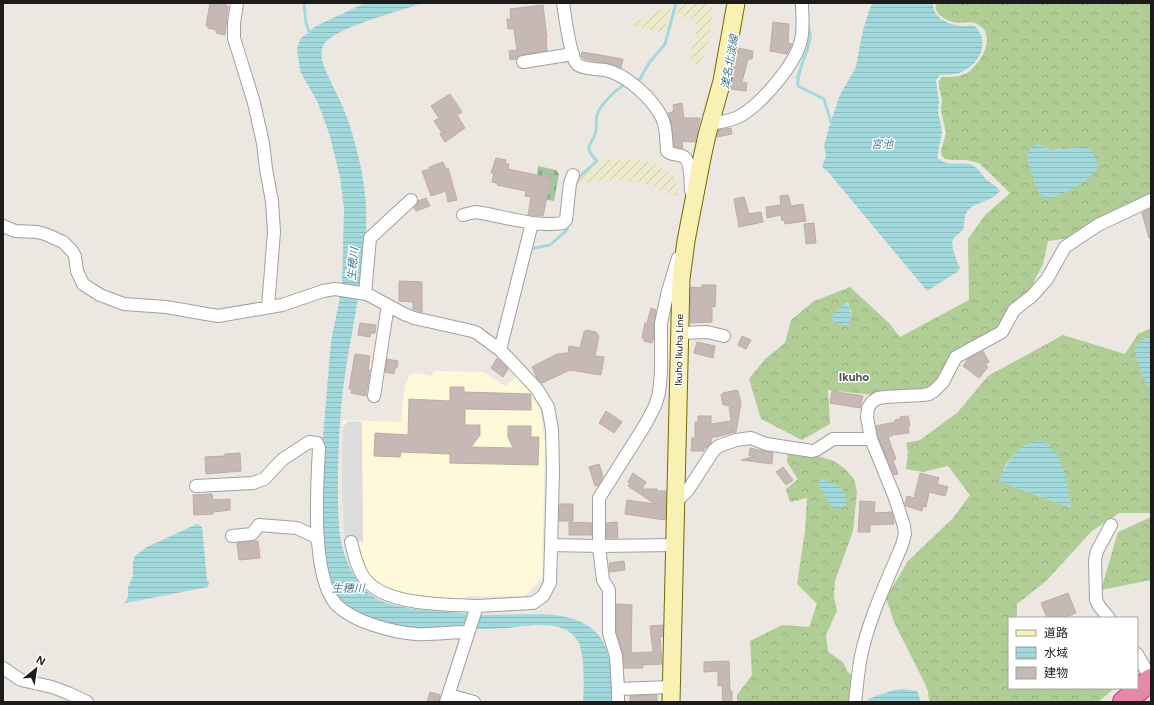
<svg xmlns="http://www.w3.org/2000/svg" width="1154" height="705" font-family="Figtree,'Noto Sans JP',sans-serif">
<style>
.education{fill:#fff8d9}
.farmland{fill:url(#farmland-furrows)}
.forest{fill:url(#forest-crowns);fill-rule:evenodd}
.cemetery{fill:url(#cemetery-stones)}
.parking{fill:#dcdcdc}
.water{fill:url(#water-rules)}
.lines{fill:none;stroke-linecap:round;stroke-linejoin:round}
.stream{stroke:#a1d9dc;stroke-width:3}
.building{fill:#c5b8b5;stroke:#bfaba4}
.street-casing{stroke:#a0a0a0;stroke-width:14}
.secondary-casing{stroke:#716a04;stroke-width:19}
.highway-casing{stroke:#d72381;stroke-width:24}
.street{stroke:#fff;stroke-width:12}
.secondary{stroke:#f9f0b3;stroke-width:17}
.highway{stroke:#e688aa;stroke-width:22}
.labels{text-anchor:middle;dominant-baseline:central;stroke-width:3;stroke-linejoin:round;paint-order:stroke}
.street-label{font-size:10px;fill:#1c1c1c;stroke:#fff}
.water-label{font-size:11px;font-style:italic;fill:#417994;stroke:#fff}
.quarter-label{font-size:12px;font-weight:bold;fill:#4f4f4f;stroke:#fff}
</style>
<defs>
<pattern id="farmland-furrows" width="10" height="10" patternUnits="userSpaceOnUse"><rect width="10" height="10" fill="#ede9cc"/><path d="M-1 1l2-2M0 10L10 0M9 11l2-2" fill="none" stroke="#cbc7af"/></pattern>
<pattern id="forest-crowns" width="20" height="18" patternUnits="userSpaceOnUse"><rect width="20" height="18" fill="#b0cd96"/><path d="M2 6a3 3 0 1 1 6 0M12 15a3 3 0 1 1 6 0" fill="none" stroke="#97af81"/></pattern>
<pattern id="cemetery-stones" width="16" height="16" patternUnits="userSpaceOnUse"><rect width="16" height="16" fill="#a3c6a2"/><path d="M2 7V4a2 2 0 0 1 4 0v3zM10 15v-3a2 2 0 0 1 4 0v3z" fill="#8caa8b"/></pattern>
<pattern id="water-rules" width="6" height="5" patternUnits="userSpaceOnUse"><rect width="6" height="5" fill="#a1d9dc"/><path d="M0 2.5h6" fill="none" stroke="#8ababc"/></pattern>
</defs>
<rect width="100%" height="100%" fill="#ede7e1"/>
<path class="education" d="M434,371l50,1 19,13h4l12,-11 12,12 2,9v4l7,9 5,35 -3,135 -17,18h-59v6l-61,-5 -35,-16 -5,-9 -4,-16 -18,-44v-92l59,2v-15l3,-21 4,-10 6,-3 17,3z"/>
<path class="farmland" d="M672,3l-8,30 -36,-9 14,-5z
M679,3h27l7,8 -4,30 -3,10 -8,17 -9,-12 6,-17 1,-15 -1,-4 -5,-2 -14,-2z
M603,159h18l21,1 13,4 18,11 2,4 3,10 -2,8 -27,-12 -24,-5h-20l-29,5 1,-4z"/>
<path class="forest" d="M936,3h215v192l-80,43 -23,3 -5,23 -15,29 -20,18 -15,21 -51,43 -11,14 -58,6 -45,-5 2,34 -28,16 -41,-21 -12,-40 16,-20 20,-16 6,-23 23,-19 36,-14 39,36 11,14 69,-37 -1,-61 17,-24 25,-22 -31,-30 -13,-3h-14l-7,-1 -3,-3 -1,-5 5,-18 -5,-23 1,-11 -3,-11v-7l3,-4c11,0 23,0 31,-9 11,-10 23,-35 4,-44 -6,-3 -13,-1 -19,-1 -10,-1 -25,-8 -22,-20zM1043,146l8,4 33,-2 -49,35 -8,-28zM845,302l3,1 3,8 -1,13 -5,1 -9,-2z
M1151,328v185h-32l-27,18 -46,50 -29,23v14h-8v70h106l-17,14h-169l-1,-12 -34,-68 -8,-24 22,-37 45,-43 17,-23 -22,-29 -25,6 -17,-3 2,-17 -2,-9 14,-3 37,-27 31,-37 75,-41 62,19 13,-20zM1025,445l42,40 1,9 3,10 -2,3 -68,-25c0,-15 12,-28 24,-37z
M788,451l30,5 16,5 11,8 9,10 3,13 -4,39 -18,50 -1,15 3,15 -11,24 2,17 15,10 4,9 7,7 -3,24h-114v-7l15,-20 -2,-34 32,-16 27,2 8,-23 -20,-20 8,-53 2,-33 -17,4 -4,-13 12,-10 -11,-17z
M1151,517v63l-50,10 17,-58z"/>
<path class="cemetery" d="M538,166l18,4 3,4 -5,27 -7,-1 4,-22 -14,-3z"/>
<path class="parking" d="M348,421l14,1 1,120 -18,-1 -3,-46 1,-68z"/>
<path class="water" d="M422,3c-20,8 -91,25 -99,43 -5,11 3,24 7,34 5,12 12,23 16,35 10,27 19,64 20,92 2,52 -11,104 -19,155 -7,41 -9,84 -9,125 0,13 0,26 1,39 1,25 14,58 35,71 21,14 70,14 96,17l-7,14 -42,1 -22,-3 -38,-11 -12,-8 -10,-9 -6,-11 -5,-13 -6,-29v-97l9,-106 11,-55 2,-78 -4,-32 -10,-41 -12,-33 -18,-32 -3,-22 3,-10 16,-13 47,-22z
M873,3h60c-1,15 16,22 29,23 5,0 9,-1 13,0 16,17 4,40 -16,47 -6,2 -13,1 -19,2l-4,5 3,22 -1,10 4,20 -5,26c14,10 18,3 32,6 10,3 12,11 19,17 4,3 9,5 12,10 -9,12 -28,10 -34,23 -3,6 -1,11 -3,16 -3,3 -8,6 -10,9 -3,6 4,23 7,29l-3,4 -30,19 -98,-118 -6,-5 -1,-3 3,-5 1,-5 -2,-9 5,-19 11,-32 16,-28 7,-37 7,-22z
M1038,144c5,2 10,6 14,6 11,1 26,-6 37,-1 4,2 5,5 7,9 1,3 2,7 1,10 -4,13 -38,28 -51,32 -10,-7 -15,-31 -19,-44l4,-8z
M845,302c7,4 6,15 5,23 -7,1 -17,-1 -19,-8z
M1151,336v54l-6,-8 -11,-32 6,-9z
M1041,440c16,8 24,29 26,46 1,6 2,12 4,18l-2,3 -68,-25c-2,-5 1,-9 4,-14 9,-15 18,-26 36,-28z
M821,479c13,3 31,12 24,27l-9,3 -4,-1 -13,-23 -1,-3z
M197,524l5,3 5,53 2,3 -1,4 -83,16v-1l3,-5v-10l5,-11v-14l2,-6 12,-9z
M541,614c63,3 72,31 72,88h-30c1,-15 2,-48 -5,-61 -14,-23 -49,-15 -71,-13 -12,1 -23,1 -34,1l5,-14z
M904,689l13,2 4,11h-53v-3l26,-9z"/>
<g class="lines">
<path class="stream" d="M304,3l2,20 4,11
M795,3l3,7
M808,25c1,4 3,9 2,13 -1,14 -15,36 -12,48l26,13 7,23
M634,82l6,-3 9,-16 16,-19 11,-41
M577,179l20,-18c-16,-17 -4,-15 -1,-30 0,-6 0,-11 1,-16 3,-10 20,-27 29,-31
M529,249l21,-4 17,-15 1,-6"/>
</g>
<path class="building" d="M210,3l16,1v2h2l-3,29 -9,-2v-3l-8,-2v-2h-2z
M543,5l4,33h-1l1,13 -25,4 -4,1 -2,3 -6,1 -1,-9 8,-1 -3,-21h-6l-1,-10h4l-1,-10z
M773,22l16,2 -1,19 4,1 -5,10 -17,-3z
M738,48l15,3 -1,8h-4l-6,23 5,1 -1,8 -16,-2z
M582,52l41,7 -2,9 -14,-5 -23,-4 -3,-3z
M450,94l12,18 -5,3 8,13 -20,14 -5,-8 2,-1 -8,-12 5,-3 -8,-12z
M682,103l2,15h16l-5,24 -13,-1 1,8 -9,-2 -2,-22 -4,-12 5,-1 -1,-1h2l-1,-6z
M731,128l1,6 -15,3 2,-7z
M496,158l10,2 -1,3 4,1 -1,5 43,9 -8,38 -15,-1 3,-18 -6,-1 1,-5 -29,-6v-2l-5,-1 2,-9h-3z
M443,162l3,7 2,-1 9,32 -9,2 -2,-11 -15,5 -9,-25 8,-2 -1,-2z
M788,195l3,11 12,-2 3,17 -21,3 -1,-4 -2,1 -1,-6 -14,3 -1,-11 15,-2 -1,-9z
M744,197l5,17 12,-2 2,10 -24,5 -5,-28z
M426,198l4,8 -14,5 -2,-4 4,-6z
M1151,208v30h-2l-7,-25z
M814,223l2,20 -10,1 -2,-20z
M399,281l23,1v30l-9,-3v-7l-14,-1z
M702,285h14l-1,22 -3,-1v16l-22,1 1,-36 10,1z
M651,308l5,2 -2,13v17l-2,-1v4l-8,-2v-3h-2l3,-15h2z
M360,323l16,2 -1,8h-4l-1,4 -12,-2z
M586,330l10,2 3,4 -4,20 9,1 -3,18 -31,-5 -28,13 -5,-5 -5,-11 25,-13 11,-1 1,-7 11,2 4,-16z
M742,336l9,4 -5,9 -8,-4z
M697,342l18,4 -2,12 -19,-5z
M983,351l6,11 -4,2 3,3 -9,11 -16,-12 5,-7z
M355,354l15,2 -2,14h2l-4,26 -15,-3 1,-4h-3z
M497,358l11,11 -5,8 -12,-9z
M387,359l11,2 -1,7h-2l-1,6 -9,-2z
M450,387h14v5l67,2v16l-66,-1v16h15v10l-9,12 42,1 -5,-11v-11h23v11h8l-1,28 -88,-2v-9l-49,-2 -1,5 -26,-1 1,-23 33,2 1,-36 41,2z
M736,390l2,1 3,12 -5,29 -3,1 -1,-4h-1l1,4 -21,5v5l-5,5h-2v3h-13l1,-13h3v-16h3v-6h13v8l20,-3 -2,-16 -3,1 -1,-2 -2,1 -2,-10 2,-1v-1z
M832,391l31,5 -3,12 -30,-5z
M606,411l16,11 -8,11 -15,-10z
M908,416l2,10 -2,1 1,6 -18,2 1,1 -4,1 8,22 -3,1 5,14 -4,1 -16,-38 -2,-11 19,-4v-2l5,-1v-2z
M750,448l23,5 -1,11 -31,-4 15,-4h-7z
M240,453l1,18 -35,3 -1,-17 20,-1v-2z
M599,464l4,13 -4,8 -4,1 -6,-19z
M783,467l10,13 -7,5 -10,-13z
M633,473l13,9 -4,7h15v2h9l-1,29 -40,-6 2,-14 28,4 -27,-18 2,-3 -2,-1z
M920,473l19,5 -2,6 11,3 -3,9 -16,-4 -3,15 -3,-1 -1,5 -16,-5 -1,-2 2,-8 7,2z
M212,494l1,6 17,-1v11l-17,2v2l-19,1 -1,-20z
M860,501l15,1 -1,11 18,-1 2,12 -24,1v7h-12z
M560,504h13v17h-14z
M569,522l23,1v12h-23z
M617,522l1,16h-12v-15z
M254,541h4l2,17 -21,2 -2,-17z
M624,561l1,9 -15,2 -1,-9z
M1068,593l8,20 -13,5h-16l-6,-15z
M616,604l16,1 -1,48 22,-1 -3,-26 13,-1v11l-3,1 2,27 -20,1 1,3h-19l-1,-14 -7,-22z
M729,661l1,30h2v11h-9l-1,-17 -4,1v-15l-14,1v-10z
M430,692l10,3 -1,7h-12z
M657,695v7h-27v-6z"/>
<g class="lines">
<defs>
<path id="street" d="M237,3l-3,20v15l20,65 9,40 3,26 6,32 2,31 -6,75
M563,3c2,13 7,51 13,60 4,6 22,6 29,7 21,4 48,29 57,48 5,10 4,23 5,33 4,4 9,3 15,5 10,3 8,26 9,35
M523,62l50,-8
M711,124c10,-2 20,-3 29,-8 21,-12 56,-52 61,-76 3,-12 1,-25 1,-37
M463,215l12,-3 7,1c27,5 54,14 81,10l3,-3 4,-37 3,-8
M3,226l12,5 22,1 8,2 18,8 9,9 3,5 2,15 6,13 17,11 24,9 42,3 52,9 64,-11 41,-14 12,-2 32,5 37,20 10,4 58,13 5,2 23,17 10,10 27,29 11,18 4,22 1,43 -3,111 -7,13 -10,7 -56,3 -31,96
M365,294l5,-56 41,-38
M680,333l27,-1 17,4
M500,350l32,-127
M374,396l13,-85 2,-5
M196,486l57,-3 11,-4 19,-20 26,-17 8,1 2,5c-2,38 -8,125 16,155 17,19 57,29 81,31 17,1 35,-2 52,-2
M676,502l12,-12 26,-40 5,-4 17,-6 15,-2 15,6 46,7 4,-1 17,-11h38
M232,536l20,-2 7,-9 38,3 21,10
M351,542c3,12 6,27 14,37 21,27 80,25 112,27
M551,545l48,1 76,-1
M1109,618l-10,-12 -3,-6 -1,-40 2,-9 14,-26
M1137,654l14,25
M3,668l18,12 31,7 16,6 19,9
M618,689l53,-2
M449,695l25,7
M618,702v-13l-2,-33 -7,-23v-43l-6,-10 -4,-34v-48l46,-73 10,-19 4,-13 2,-20v-50l7,-32 10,-33
M855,702c2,-15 3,-31 6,-46 8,-38 26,-75 41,-111l3,-11 -1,-8 -9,-28 -24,-59 -4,-22 1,-9 4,-6 6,-4 7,-1 38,-2 6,-1 5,-3 9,-9 13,-25 46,-25 12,-22 18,-14 15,-17 18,-32 33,-22 53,-25"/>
<path id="secondary" d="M671,702l10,-423 5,-38 16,-83 5,-23 15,-54 14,-78"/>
<path id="highway" d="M1124,702l27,-22"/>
</defs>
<use href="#street" class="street-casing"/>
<use href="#secondary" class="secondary-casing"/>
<use href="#highway" class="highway-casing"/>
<use href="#street" class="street"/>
<use href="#secondary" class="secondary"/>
<use href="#highway" class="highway"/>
</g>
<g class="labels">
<g class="street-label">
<text transform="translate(679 350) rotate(-89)">Ikuho Ikuha Line</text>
</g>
<g class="water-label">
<text transform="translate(730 62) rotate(-80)">津名北淡線</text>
<text x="882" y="144">宮池</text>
<text transform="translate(353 264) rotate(-85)">生穂川</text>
<text x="348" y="588">生穂川</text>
</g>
<g class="quarter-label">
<text x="854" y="377">Ikuho</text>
</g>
</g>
<rect width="1154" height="705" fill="none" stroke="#1c1c1c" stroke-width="8"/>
<rect x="1008" y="617" width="130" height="72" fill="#ffffff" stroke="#a4a4a4"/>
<rect x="1016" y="630" width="20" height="6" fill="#f9f0b3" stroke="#a4a4a4"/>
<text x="1044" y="637" font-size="12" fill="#1c1c1c">道路</text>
<rect x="1016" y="647" width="20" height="12" fill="url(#water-rules)" stroke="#a4a4a4"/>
<text x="1044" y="657" font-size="12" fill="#1c1c1c">水域</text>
<rect x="1016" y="667" width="20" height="12" fill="#c5b8b5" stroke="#a4a4a4"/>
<text x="1044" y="677" font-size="12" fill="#1c1c1c">建物</text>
<g transform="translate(36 669) rotate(30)" stroke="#ffffff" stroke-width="3" paint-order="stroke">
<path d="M0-3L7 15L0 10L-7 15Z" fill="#1c1c1c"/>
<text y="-6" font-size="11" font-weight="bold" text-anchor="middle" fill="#1c1c1c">N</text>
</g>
</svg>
